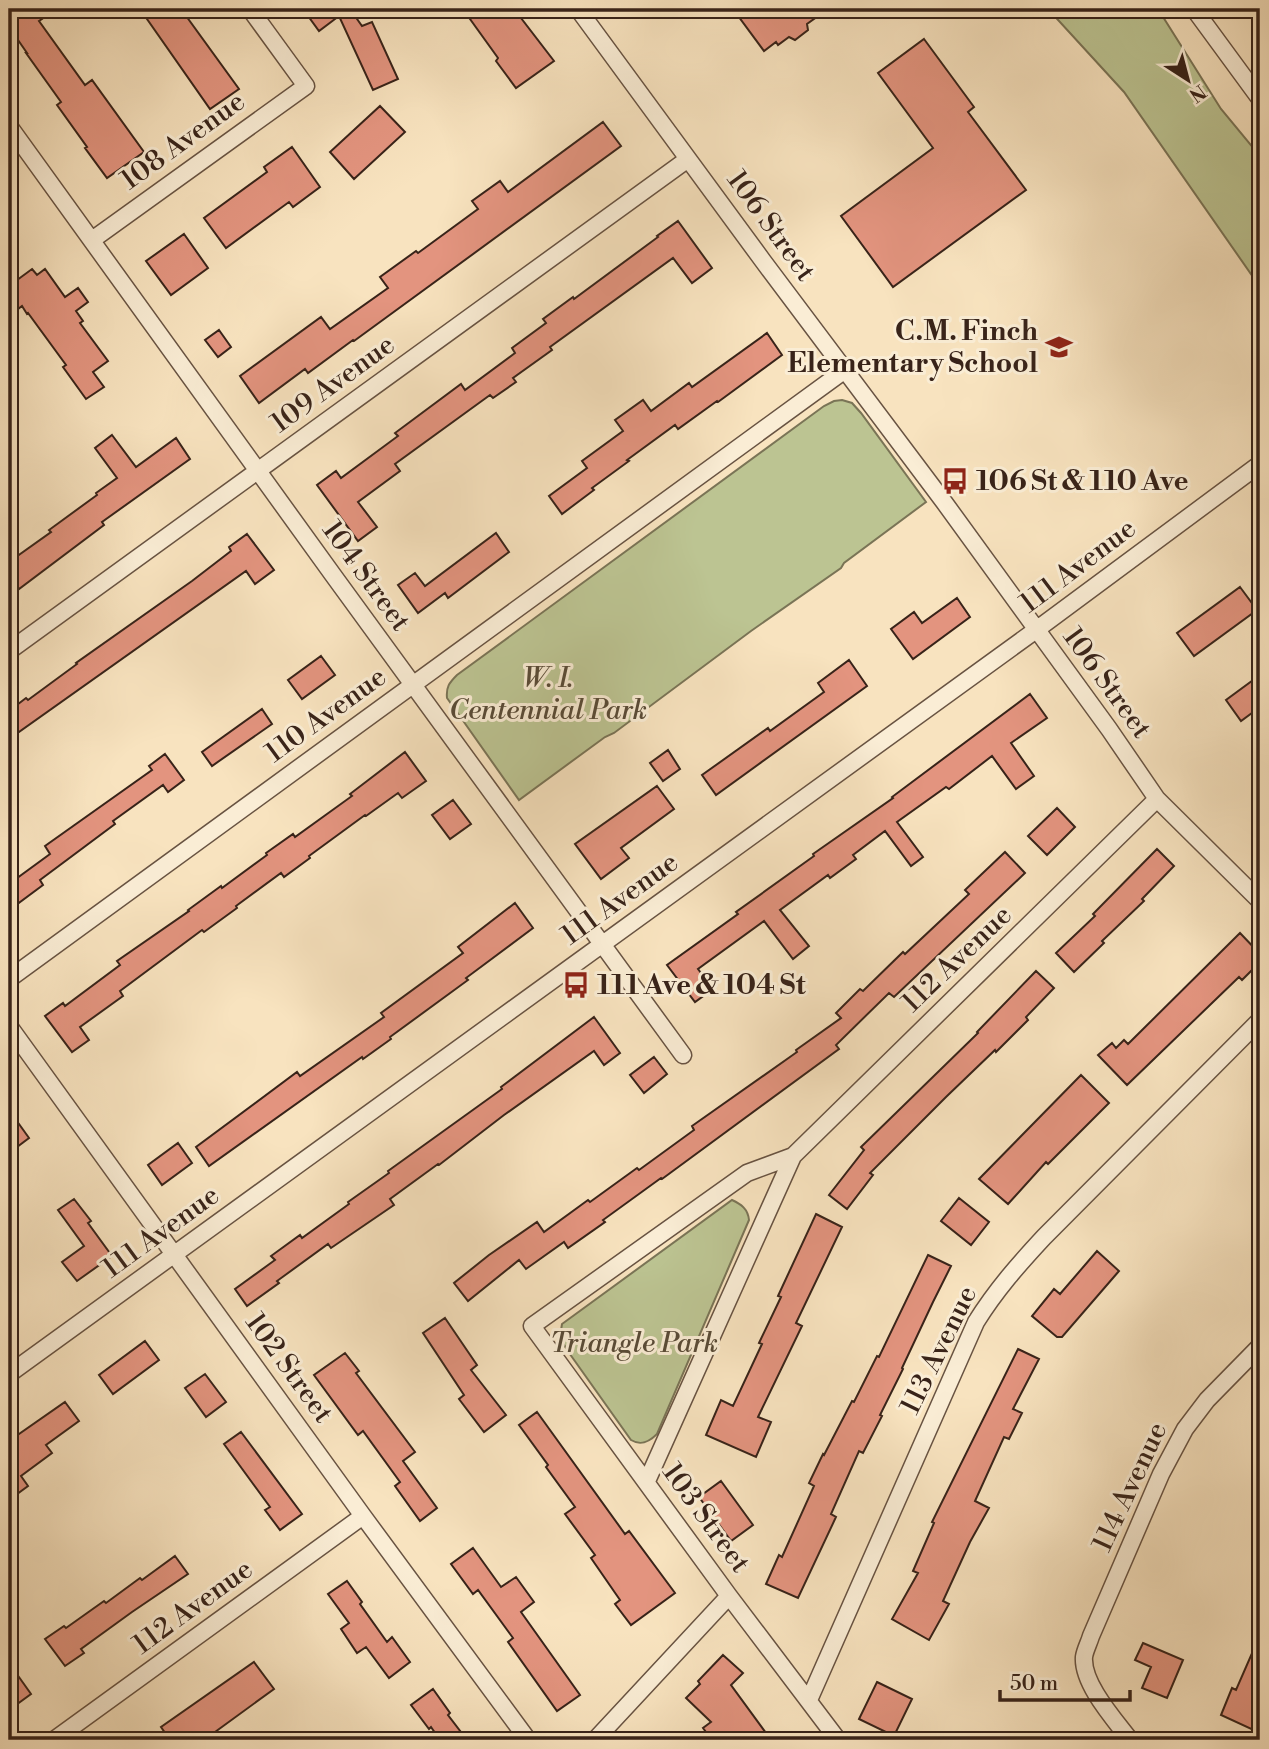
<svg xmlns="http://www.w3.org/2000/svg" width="1269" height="1749" font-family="'Libre Bodoni',serif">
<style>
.green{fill:#bcc492;stroke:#7a7456;stroke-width:2}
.building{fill:#e3947f;stroke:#382319;stroke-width:2}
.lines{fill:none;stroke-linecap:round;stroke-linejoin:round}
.street-casing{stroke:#685342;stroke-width:19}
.street{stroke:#faedd5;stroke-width:16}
.labels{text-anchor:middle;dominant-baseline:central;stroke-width:6;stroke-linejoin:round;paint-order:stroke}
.street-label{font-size:28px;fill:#382319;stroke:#faedd5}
.poi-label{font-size:28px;font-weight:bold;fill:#382319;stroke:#faedd5;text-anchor:start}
.park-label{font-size:28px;font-style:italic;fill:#594b37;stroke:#faedd5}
</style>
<rect width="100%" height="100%" fill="#f8e3bf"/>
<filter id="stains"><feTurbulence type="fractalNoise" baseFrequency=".00286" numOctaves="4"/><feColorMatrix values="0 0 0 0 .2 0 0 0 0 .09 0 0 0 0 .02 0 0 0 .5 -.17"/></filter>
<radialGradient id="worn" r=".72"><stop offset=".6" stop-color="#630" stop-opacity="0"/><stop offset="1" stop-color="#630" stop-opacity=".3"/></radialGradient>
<path class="green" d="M1048,9h110l63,100 39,47v131l-136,-195z
M842,400l10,3 9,10 65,89 -82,61 -3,5 -90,63 -137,102 -9,4 -86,63 -72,-102c-1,-11 2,-15 10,-23l367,-269 10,-5z
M732,1200c9,4 16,9 17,20l-92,214c-8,8 -16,12 -26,6l-64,-90c-6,-9 -7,-16 -5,-26z"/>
<path class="building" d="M9,9h26l7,10 -3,2 46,64 7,-5 52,72 -37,26 -22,-30 2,-1 -30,-42 4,-3 -35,-49h1l-18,-26z
M140,9h41l58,80 -29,20z
M303,9h47l12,17 10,-4 26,57 -25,11 -34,-74 -20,15z
M484,9h30l40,52 -38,27 -20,-27 2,-3 -28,-39z
M733,9h95l-21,15 1,6 -13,10 -6,-3 -11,8 -2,-3 -12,9z
M924,39l50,68 -6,5 58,78 -133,97 -52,-71 92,-68 -55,-75z
M380,106l25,26 -51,47 -24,-27z
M603,122l18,24 -267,195 -1,-1 -45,33 -3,-4 -46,34 -19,-27 81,-59 9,12 58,-41 -8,-11 36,-26 2,2 60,-44 -6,-8 28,-20 8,11z
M292,147l28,40 -27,20 -4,-5 -63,46 -22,-30 63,-46 -3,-5z
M678,221l34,47 -20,15 -19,-25 -123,89 2,3 -39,28 3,4 -23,16 -3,-3 -95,69 5,7 -42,31 19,25 -19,14 -41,-56 19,-14 5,7 57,-42 -3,-3 66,-49 4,6 50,-37 -3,-5 34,-25 -3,-4 30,-22 1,2 84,-62 -1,-1z
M184,234l24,34 -37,27 -25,-34z
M32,269l5,6 8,-6 20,28 13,-9 10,14 -12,9 7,10 -3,2 28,38 -15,11 11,15 -18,12 -23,-32 3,-2 -38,-52 -1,1 -5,-8 -13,10v-30z
M219,330l12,17 -13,10 -13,-17z
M767,333l15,22 -64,47 -1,-1 -39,28 -3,-4 -48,35 2,1 -37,27 2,2 -32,24 -13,-18 38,-28 -5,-7 41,-30 -8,-11 28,-20 8,11 38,-28 3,4z
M112,435l24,32 40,-29 14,21 -88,63 2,3 -85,64 -10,-14v-13l42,-30 -2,-2 48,-35 -1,-2 21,-15 -22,-30z
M496,533l13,19 -61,46 -3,-5 -27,20 -20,-28 17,-12 10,13z
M247,534l27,36 -19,14 -9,-13 -237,168v-28l17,-13 2,2 49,-36 -1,-1 116,-82 39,-30 -2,-4z
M1240,587l17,23 -63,46 -17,-23z
M957,598l13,19 -57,42 -22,-30 23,-17 8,11z
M321,656l14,19 -33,24 -14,-19z
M849,660l18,26 -151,109 -14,-20 66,-47 2,3 54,-39 -6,-9z
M1260,675v32l-19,14 -15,-21z
M1030,694l17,24 -36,25 23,33 -18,13 -24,-33 -43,33 -3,-2 -49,35 26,35 -12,9 -26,-35 -32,24 3,4 -26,19 -2,-3 -48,35 29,36 -16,13 -29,-38 -66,48 15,20 -18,13 -28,-37 71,-51 -2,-2 78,-56 -1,-2 80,-56 -1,-1z
M262,709l10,15 -60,42 -10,-14z
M668,750l12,19 -17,12 -13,-18z
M405,752l21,29 -24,17 -4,-5 -32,23 -1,-1 -56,41 1,2 -26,19 -3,-4 -45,33 1,2 -33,24 -2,-2 -82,61 3,5 -43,31 9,13 -17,12 -27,-36 18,-13 2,3 55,-41 -3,-4 72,-50 -1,-1 33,-24 1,2 45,-33 -1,-2 27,-19 2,3 57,-41 -2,-2z
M165,754l19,26 -16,12 -5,-7 -50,36 2,3 -75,56 3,5 -27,20 -7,-10v-11l41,-30 -5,-8 107,-76 -3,-4z
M657,786l17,23 -53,39 8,10 -28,21 -26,-35z
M453,800l18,24 -21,15 -18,-24z
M1057,808l18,19 -28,28 -19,-19z
M1157,849l17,17 -32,33 2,2 -42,40 2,2 -30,29 -18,-19 39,-37 -2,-2z
M1005,852l20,21 -131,124 -5,-4 -53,52 3,4 -177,130 -1,-1 -58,42 2,2 -37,26 -4,-6 -38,27 -7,-9 -51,41 -14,-18 35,-28 48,-33 7,10 44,-32 2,2 47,-34 2,2 55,-40 -2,-4 105,-74 -1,-2 45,-32 -5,-5 24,-24 3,2 40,-39 2,2 64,-60 -4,-4z
M515,903l18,25 -67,50 2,2 -78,57 1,2 -28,20 -1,-2 -153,109 -13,-19 101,-75 3,4 84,-59 -3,-4 82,-60 -5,-6z
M1240,933l20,21v8l-18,18 -3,-3 -112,108 -29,-30 14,-12 4,5 8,-8 4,4z
M1036,971l18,17 -28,29 2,3 -32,32 -1,-2 -49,47 -76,76 3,2 -26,34 -18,-14 35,-45 -3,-3 117,-114 -1,-1z
M594,1017l26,36 -16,12 -10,-14 -90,64 -65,50 -1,-1 -48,35 4,6 -63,43 -3,-4 -51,37 2,2 -32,23 -12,-17 40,-29 -4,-4 29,-21 2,3 47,-34 -1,-2 41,-29 -1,-2 114,-82 -1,-2z
M654,1057l13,17 -23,19 -14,-18z
M1081,1075l28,28 -61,61 -2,-2 -38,42 -29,-25z
M9,1110l20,28 -20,15z
M178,1143l14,20 -30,22 -14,-20z
M959,1198l30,24 -18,23 -30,-24z
M74,1199l17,22 -3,2 24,33 -35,25 -15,-19 22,-16 -26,-36z
M816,1214l26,13 -46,96 6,3 -44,91 13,5 -15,35 -50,-22 15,-35 12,6 29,-62 -3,-1 22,-46 -3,-1z
M1097,1251l22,20 -57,66h-5l-25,-21 22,-27 6,5z
M928,1255l23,11 -18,36 -31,66 1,1 -23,46 2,1 -19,37 -4,-2 -28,63 5,3 -38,81 -32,-14 13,-29 3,2 32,-71 -5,-3 14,-29 1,1 28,-54 2,1 23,-46 2,1z
M445,1318l32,47 -6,5 35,45 -22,17 -25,-33 5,-4 -41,-62z
M145,1341l14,19 -46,34 -14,-19z
M1018,1349l21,10 -26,50 9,4 -13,26 -5,-2 -29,64 14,7 -19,34 -27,59 6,3 -20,36 -37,-21 26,-46 -5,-2 21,-48 -2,-1z
M345,1353l14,18 -3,2 59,79 -12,9 34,47 -17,13 -25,-35 5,-4 -37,-51 -5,4 -44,-60z
M205,1374l21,28 -20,15 -21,-29z
M65,1402l14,19 -33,24 6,8 -31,23 7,10 -19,14v-59z
M537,1412l88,122 4,-3 46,62 -44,32 -16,-21 5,-4 -29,-42 4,-3 -30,-41 10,-7 -29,-40 2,-2 -29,-40z
M241,1432l61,82 -22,16 -15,-20 5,-3 -46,-63z
M721,1481l32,44 -22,16 -32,-44z
M473,1548l28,39 15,-10 18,25 -13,10 59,83 -23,16 -49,-69 5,-4 -35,-48 -5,4 -22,-30z
M175,1556l13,18 -56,38 -51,37 3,4 -19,13 -20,-27 19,-13 2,2 38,-27 2,2 34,-25 2,2z
M347,1581l15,21 -2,2 27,38 5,-5 18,25 -21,16 -23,-31 -9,6 -16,-24 8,-6 -21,-29z
M1260,1635v98l-39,-18 11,-27 4,2z
M1143,1643l40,17 -16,38 -25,-10 9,-21 -16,-7z
M723,1655l20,18 -12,12 35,48 -10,7h-44l-9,-12 8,-6 -25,-24 14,-14 -2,-3z
M254,1662l20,27 -70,51h-34l-9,-13z
M9,1663l22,31 -22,16z
M877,1682l35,17 -18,37 -35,-17z
M433,1689l17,24 -2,2 19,25h-27l-9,-13 -2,2 -18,-24z"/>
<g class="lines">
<defs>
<path id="street" d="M578,9l185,252 181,241 165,227 48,70 103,102
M1194,9l66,90
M9,126l324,449 350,480
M92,240l214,-154 -56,-77
M9,651l679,-492
M9,979l836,-609
M9,1026l354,490 165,224
M793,1156l-46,17 -215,153 197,270 109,144
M9,1374l1027,-744 224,-166
M647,1481l146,-325 364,-357
M809,1700l167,-378c20,-32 42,-57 68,-85l216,-217
M54,1740l309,-224
M595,1740l134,-144
M1130,1740c-15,-20 -48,-56 -46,-83 1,-7 5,-14 7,-21l70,-162 24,-45 22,-29 53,-54"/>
</defs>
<use href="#street" class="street-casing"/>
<use href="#street" class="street"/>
</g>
<defs>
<symbol id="school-bare" viewBox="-9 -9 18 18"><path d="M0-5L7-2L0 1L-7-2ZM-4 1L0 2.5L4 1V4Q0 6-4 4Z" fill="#8f2418" stroke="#faedd5" stroke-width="2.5" paint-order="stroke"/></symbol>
<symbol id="bus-bare" viewBox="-9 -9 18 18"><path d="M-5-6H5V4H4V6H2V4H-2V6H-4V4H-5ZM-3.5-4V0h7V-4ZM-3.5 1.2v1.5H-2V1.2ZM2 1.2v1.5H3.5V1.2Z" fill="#8f2418" stroke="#faedd5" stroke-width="2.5" paint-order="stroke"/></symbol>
</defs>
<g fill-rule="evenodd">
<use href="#school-bare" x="1040" y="328" width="38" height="38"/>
<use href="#bus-bare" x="936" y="462" width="38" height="38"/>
<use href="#bus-bare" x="557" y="966" width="38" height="38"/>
</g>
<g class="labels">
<g class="street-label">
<text transform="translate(183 141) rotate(-36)">108 Avenue</text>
<text transform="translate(771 226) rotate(54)">106 Street</text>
<text transform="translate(333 384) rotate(-36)">109 Avenue</text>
<text transform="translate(1078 566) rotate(-37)">111 Avenue</text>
<text transform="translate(366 576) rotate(54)">104 Street</text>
<text transform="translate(1107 683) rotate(54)">106 Street</text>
<text transform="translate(326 715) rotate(-36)">110 Avenue</text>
<text transform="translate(620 899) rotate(-36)">111 Avenue</text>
<text transform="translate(957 959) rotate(-44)">112 Avenue</text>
<text transform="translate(161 1232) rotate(-36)">111 Avenue</text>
<text transform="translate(939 1350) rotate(-64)">113 Avenue</text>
<text transform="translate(289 1368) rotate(54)">102 Street</text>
<text transform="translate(1130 1487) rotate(-65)">114 Avenue</text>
<text transform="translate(706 1518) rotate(54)">103 Street</text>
<text transform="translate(193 1607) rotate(-36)">112 Avenue</text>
</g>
<g class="poi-label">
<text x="1038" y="331" text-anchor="end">C.M. Finch<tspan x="1038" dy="32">Elementary School</tspan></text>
<text x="976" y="481">106 St &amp; 110 Ave</text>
<text x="597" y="985">111 Ave &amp; 104 St</text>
</g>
<g class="park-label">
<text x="548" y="678">W. I.<tspan x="548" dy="32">Centennial Park</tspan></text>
<text x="634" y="1343">Triangle Park</text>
</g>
</g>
<rect width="1269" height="1749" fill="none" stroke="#f8e3bf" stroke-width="35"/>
<rect x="10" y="10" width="1248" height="1728" fill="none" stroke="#382319" stroke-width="3.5"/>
<rect x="18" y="18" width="1234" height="1714" fill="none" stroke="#382319" stroke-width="2"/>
<g transform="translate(1188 80) rotate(144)" stroke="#faedd5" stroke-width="5" paint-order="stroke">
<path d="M0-5L12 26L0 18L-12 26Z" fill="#382319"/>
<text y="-10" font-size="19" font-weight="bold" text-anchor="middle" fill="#382319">N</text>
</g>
<path d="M1000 1690v10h130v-10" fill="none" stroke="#382319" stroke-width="3.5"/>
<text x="1010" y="1690" font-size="21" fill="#382319" stroke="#faedd5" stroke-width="5" paint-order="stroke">50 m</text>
<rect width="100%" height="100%" filter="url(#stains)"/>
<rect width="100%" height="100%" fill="url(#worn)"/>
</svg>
